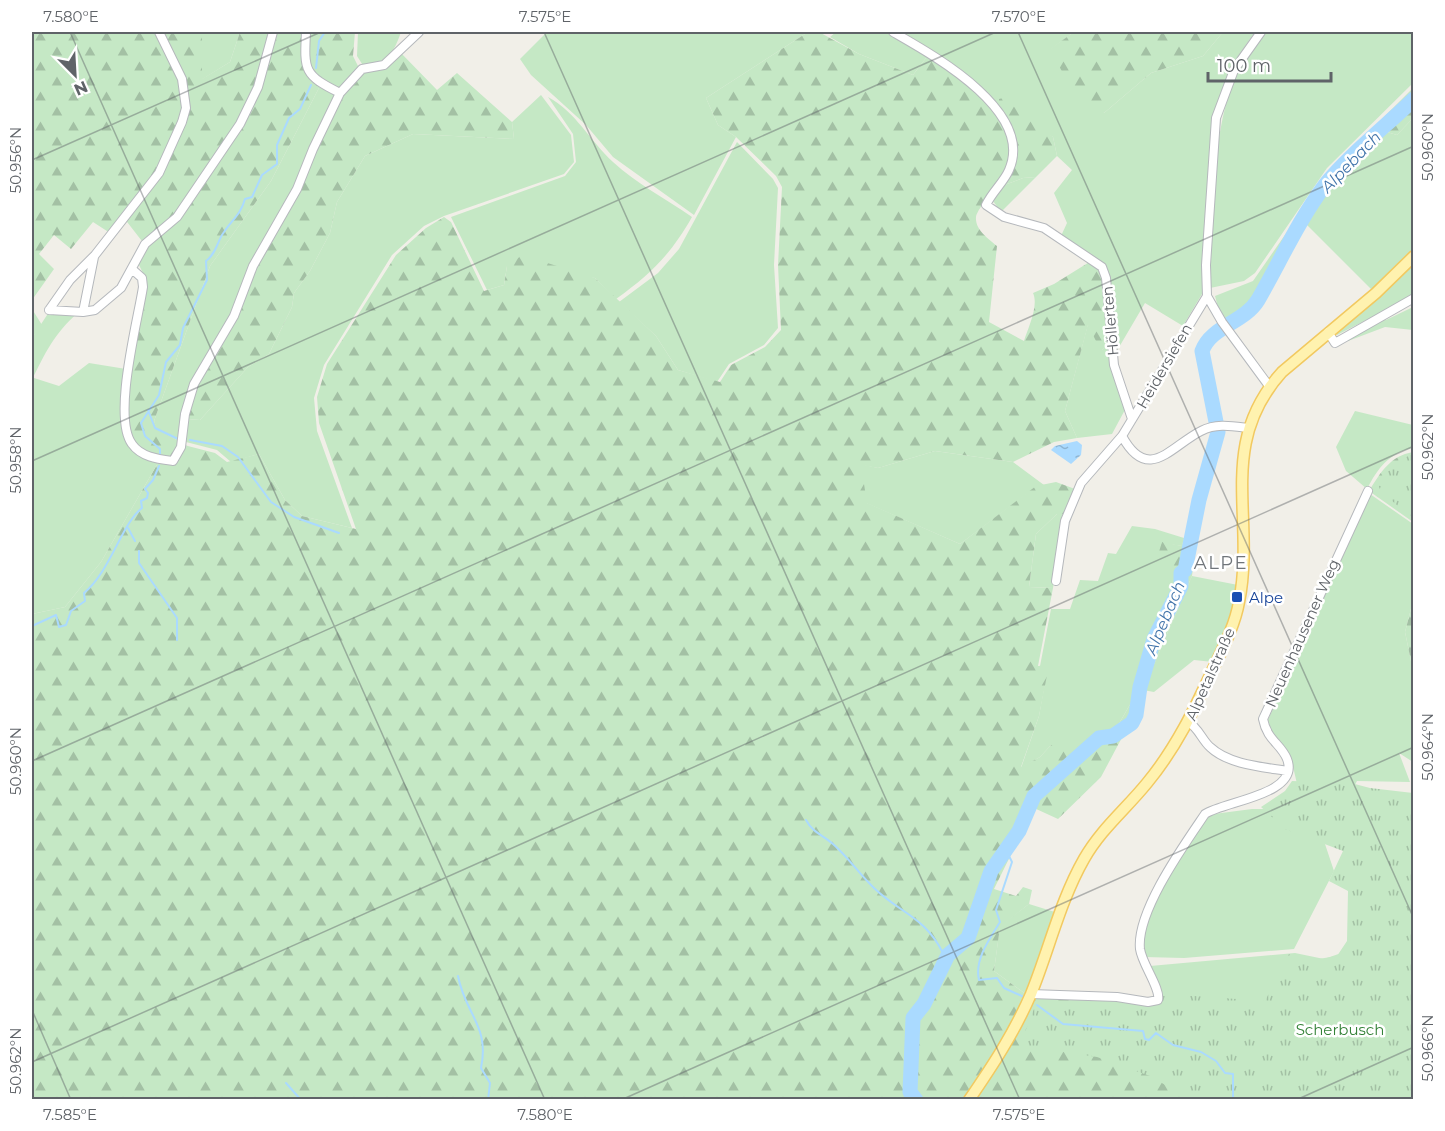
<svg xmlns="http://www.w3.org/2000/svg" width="1445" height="1131" font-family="Montserrat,sans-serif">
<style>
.grass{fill:#c5e8c5}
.forest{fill:url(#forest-firs)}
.park{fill:url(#park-tufts)}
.water{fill:url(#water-ripples)}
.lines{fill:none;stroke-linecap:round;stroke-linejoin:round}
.stream{stroke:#aadaff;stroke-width:2}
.river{stroke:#aadaff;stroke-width:15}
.minor-casing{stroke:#b5b8bc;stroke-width:10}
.major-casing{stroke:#f2c960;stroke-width:13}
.minor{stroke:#fff;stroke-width:8}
.major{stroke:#fff2af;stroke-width:10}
.ticks{fill:none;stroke:#5f6368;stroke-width:1.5;stroke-opacity:0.45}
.transit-dot{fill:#1a4fb4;stroke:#fff;stroke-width:2}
.labels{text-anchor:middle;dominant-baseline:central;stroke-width:5;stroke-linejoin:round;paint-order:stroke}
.street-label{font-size:15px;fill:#5f6368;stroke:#fff}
.transit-label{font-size:15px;fill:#164399;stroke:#fff;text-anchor:start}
.park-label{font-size:15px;fill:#348238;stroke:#fff}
.water-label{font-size:16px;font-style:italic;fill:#4174aa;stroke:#fff}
.quarter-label{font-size:18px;letter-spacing:1.5px;fill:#70757a;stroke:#fff}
.neatline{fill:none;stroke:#5f6368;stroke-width:2}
.ticks-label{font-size:15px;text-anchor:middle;fill:#5f6368}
</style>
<defs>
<pattern id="forest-firs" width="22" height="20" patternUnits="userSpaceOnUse" patternTransform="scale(1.5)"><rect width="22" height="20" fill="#c5e8c5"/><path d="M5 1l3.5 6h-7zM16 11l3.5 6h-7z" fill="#a3c0a4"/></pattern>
<pattern id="park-tufts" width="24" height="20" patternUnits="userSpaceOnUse" patternTransform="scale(1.5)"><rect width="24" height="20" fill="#c5e8c5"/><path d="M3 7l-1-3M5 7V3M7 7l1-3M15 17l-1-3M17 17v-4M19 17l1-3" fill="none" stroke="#a3c0a4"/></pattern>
<pattern id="water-ripples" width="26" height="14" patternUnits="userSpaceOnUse" patternTransform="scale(1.5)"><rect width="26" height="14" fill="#aadaff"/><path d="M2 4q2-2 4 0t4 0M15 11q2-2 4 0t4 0" fill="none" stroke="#8eb4d2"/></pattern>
</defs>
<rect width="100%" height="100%" fill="#f1efe8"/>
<path class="grass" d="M202,32h38l-10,30 -29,18z
M358,32h43c-7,21 -14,30 -37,35l-7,-11z
M547,32h261l-102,66 12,27 18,12 -42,78 -81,-58 -27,-32 -55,-50 -11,-16z
M836,32h52l41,22 -16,21 -54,-21 -29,-17z
M898,32l137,2 2,-2h37l-23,17 53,64 47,-40 52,-17 20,-24h32c-19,25 -33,52 -40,83l-13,179 -19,32 -38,-23 -30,51 -7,-81 -47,-37 6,-13 -13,-30 18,-23 -15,-14 -4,-19 -54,-28 -47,-46z
M1265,32h148v51l-86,85 -72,105 -11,8 -34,7c4,-74 -3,-204 55,-256z
M320,86l15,9 -39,93 -63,127 -32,52 -21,75 -23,-13 -3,-8 56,-155 61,-85z
M541,95l30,40 3,27 -10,12 -120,42 -20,10 -32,29 -68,110 -10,33 3,33 35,97 -50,-12 -17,-16 -26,-46 -28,8 -14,-12 -31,-8v-23l14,1 48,-53 21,-13 23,-47 2,-14 16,-22 20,-38 7,-31 28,-46 48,-22 101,5 -2,-17z
M548,97c28,15 42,44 65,65 23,21 53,37 79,55 -21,37 -41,57 -76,82l-21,-21 -88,-12 -3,19 -17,5 -36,-73 114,-41 11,-14 -3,-28z
M1413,118v132l-40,41 -69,-69 -46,74 -27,32 -11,-13 -5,-19 38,-15 77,-111 50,-49v9l17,5z
M737,142l36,37 5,9 -4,77 4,63 -14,17 -35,19 -12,18 -39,-12 -22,-34 -37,-34 39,-29 21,-24z
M1036,177l-35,35 -8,-11 6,-14 24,-9z
M1413,261v35l-76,39v-4z
M1413,307v23l-28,-3 -37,14v-2l34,-21 4,2z
M49,312l29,1c-23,19 -34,42 -46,67v-42z
M1088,324l14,26 8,-7 17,63 -15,28 -35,4 -12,-27z
M89,363l37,6 33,92 -58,101 -36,45 -33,7v-229l2,-7 25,8z
M1355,411l58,14v23c-24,5 -35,20 -46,41l-21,-18 -10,-24z
M935,451l78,11 31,23 -8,2 -76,57 -94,-41 -6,-39 18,4z
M1370,494l43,30v77l-8,31 8,39v91l-14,-9 11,29 -53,-1 -7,13 -49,7 -10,-43 -25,-34z
M1057,514h7l-11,74 -24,-1 7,-53z
M1132,526l23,3 29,9 -2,8 -20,-3 23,33 -30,56 -23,69 -15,26 -39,24 -27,-6 -11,12 -19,11 18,-52 9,-50h-8l11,-57h19l10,-29 18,1 10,-28 8,1z
M1192,576l46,9 -9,36 -16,41 -19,-2 -40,32 -11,-2z
M1252,809h23l50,35 9,27 -40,78 -110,9 -40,-1 -3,-17 16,-42 49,-83z
M1029,904l29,9 -31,82 -33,-24 6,-45z
M1353,949l-53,56 -133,-7 -17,-32 145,-13 29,6z"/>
<path class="forest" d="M32,32h170v47l28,-17 10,-30h63v23l17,31 -49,95 -61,85 -56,155 4,8 22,13 -7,18c-14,-3 -33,-5 -40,-19 -17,-30 6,-128 12,-164l-7,-14 7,-18 -21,-27 -14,15 -17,-11 -22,27 -17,-14 -15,19 15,15 -22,31z
M308,32h47l-2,24 7,14 -21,21c-34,-19 -29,-22 -31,-59z
M808,32h11l40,22 54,21 16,-21c32,19 101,75 78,117 -5,11 -30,37 -31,46 -1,13 12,21 21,29l-8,76 35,19c4,-13 15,-35 9,-48l21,-9 37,-23 10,7 9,75 -9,8 -13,-26 -23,86 12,27 -23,4 -41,20 -78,-11 -57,17 -17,-3 6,38 93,41 76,-58 20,-4 19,7 -11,25h-7l-21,20 -7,53 24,1 -15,78 11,-1 -10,51 -18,51 19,-10 11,-12 21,-2 6,8 39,-24 15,-26 23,-69 29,-55 -30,-9 8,-26 20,4 2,-8 12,5 -4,33 -49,114v8l-42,79 -43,42 -24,-11 -40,81 22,7 7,-9 9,3 -3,14 -29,23 -6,44 33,24 -14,32 -49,72 -932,1v-486l33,-7 36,-45 58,-101 15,2 10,-18 31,8 12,9 32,-8 26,46 17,16 54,13 -37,-106 -2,-26 10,-33 69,-109 30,-27 18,-11 7,5 33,69 20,-6 3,-19 15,-11 73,23 61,58 22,34 42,12 11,-17 34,-18 16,-17 -3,-65 4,-78 -6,-11 -40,-39 -18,-12 -12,-27z
M1074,32h149l-20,24 -52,17 -47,40c-29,-7 -39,-38 -54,-64z
M400,52l37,38 20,-17 55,49 2,17 -101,-5 -48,22 -28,46 -7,31 -20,38 -16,22 -2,14 -23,47 -21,13 -48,53 -14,-1 3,-19 153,-306 20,-23z
M1413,88v30l-16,17 -17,-5v-9z
M1003,98l50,39 4,19 -21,21 -13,1 -24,9 16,-47 -16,-31v-10z
M32,309l10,16 -10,13z
M1413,452v70l-44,-31c12,-19 21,-35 44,-39z
M1413,601v70l-8,-39z
M1034,999h82l32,4 116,97h-292l31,-43z"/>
<path class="park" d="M1413,454h1l-1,64 -32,-26 -3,-8 15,-21z
M1292,781l59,2 19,5 43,5v306h-224l-39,-23 -53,-19 -77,-12 17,-44 111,3 12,-15 -8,-13 21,17 7,2 85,6 24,-47 23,6 25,-4 10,-15 1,-50 -19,-10 14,-30 -58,-22 -24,-22 24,-16z"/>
<path class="water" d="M1077,441l5,4 -1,10 -10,9 -20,-14 4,-4z"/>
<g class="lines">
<path class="stream" d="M316,68l3,-27 6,-9
M148,410l7,18 23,11
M190,440l32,6 16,11 33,45 23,15 45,16
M160,455v-6l-15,-13 -4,-13 18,-28 7,-33 14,-17 3,-17 24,-48 -1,-19c11,-8 11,-20 18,-29 8,-12 17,-18 21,-33l7,-2 10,-22 15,-11v-19l12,-27 11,-9 11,-24
M128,528l7,13
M139,551v12l38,55v22
M32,626l24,-11 3,12 7,-2 5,-14 14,-10 -1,-8c26,-21 38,-70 58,-85l-1,-7 6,-3 1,-5 -3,-4 8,-9 6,-14
M806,820c7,13 17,15 27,24 15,13 27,31 41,44 27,26 50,28 69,65l5,2
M1006,850l6,12 -16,48 4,12c-10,16 -26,38 -21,58l18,-2 7,10 20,9
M458,976c7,38 32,50 23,92l9,15 -2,17
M1037,1005l26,19 80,7 2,8 4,1 7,-7 17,12 28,7 15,9 9,12 8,1v26
M286,1083l15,17"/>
<path class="river" d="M916,1100l-6,-8 3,-74 11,-14 24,-49 20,-17 23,-67 28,-40 15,-35 65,-58 14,-2 19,-13 4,-8 4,-28 14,-48 27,-53v-13l4,-3 14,-70 19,-68 -16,-81c9,-25 42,-28 56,-51 22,-38 40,-79 67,-115 22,-28 62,-60 89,-86"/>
<defs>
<path id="minor" d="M306,32c-2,39 -2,43 34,61
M893,32c40,23 142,79 116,138 -5,12 -17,22 -23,35l18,12 40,11 58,39 4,11 8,87 18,54
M1261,32l-27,38 -18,48 -10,147 1,31 15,26 47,64
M133,270l9,8 1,9c-5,33 -31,130 -11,157 9,13 26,15 41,17l8,-14 4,-33 9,-30 40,-68 19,-50 44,-77 16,-40 27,-56 22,-24 22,-4 35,-33
M49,310l34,2 12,-2 26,-22 24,-44 32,-27 63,-93 18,-37 15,-55
M49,310l21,-30 25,-25 64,-82 23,-51 4,-14 -4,-29 -23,-47
M83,312l11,-55
M1328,332l7,11 79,-45
M1122,436c26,48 49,10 79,-5 15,-8 31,-5 47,-3
M1056,581l9,-60 16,-38 41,-47 85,-140
M1188,722c10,5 14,18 22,25 19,18 53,20 78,24
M1031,994l86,3 31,5 10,-2c3,-11 -16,-36 -18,-51 -4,-37 44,-104 65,-135 19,-13 96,-19 82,-55 -6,-15 -20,-19 -24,-40l105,-228"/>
<path id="major" d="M969,1100c24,-35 45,-67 62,-106 18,-44 29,-93 53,-135 17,-30 42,-50 63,-76 29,-35 47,-73 66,-114 10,-21 22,-44 26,-67 17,-85 -23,-157 43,-230l94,-79 38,-37"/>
</defs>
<use href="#minor" class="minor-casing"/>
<use href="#major" class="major-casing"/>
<use href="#minor" class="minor"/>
<use href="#major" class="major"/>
</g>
<path class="ticks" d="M70,32l475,1068M544,32l476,1068M1018,32l396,887M32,160l289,-128M32,461l964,-429M32,761l1382,-615M32,1010l39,90M32,1062l1382,-616M621,1100l793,-353M1296,1100l118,-53"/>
<rect class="transit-dot" x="1231" y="591" width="12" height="12" rx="3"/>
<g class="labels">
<g class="street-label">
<text transform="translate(1110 321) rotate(-95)">Höllerten</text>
<text transform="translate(1164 366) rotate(-60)">Heidersiefen</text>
<text transform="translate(1302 633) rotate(-66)">Neuenhausener Weg</text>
<text transform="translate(1210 674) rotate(-66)">Alpetalstraße</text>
</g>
<g class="transit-label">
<text x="1249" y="597">Alpe</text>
</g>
<g class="park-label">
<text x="1340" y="1029">Scherbusch</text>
</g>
<g class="water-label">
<text transform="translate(1351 162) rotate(-46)">Alpebach</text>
<text transform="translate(1165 618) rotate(-67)">Alpebach</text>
</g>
<g class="quarter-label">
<text x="1221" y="563">ALPE</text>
</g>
</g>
<rect width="1445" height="1131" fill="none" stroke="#ffffff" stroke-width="66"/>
<g transform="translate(75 75) rotate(156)" stroke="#ffffff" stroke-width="4.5" paint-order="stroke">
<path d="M0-4.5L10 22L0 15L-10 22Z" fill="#5f6368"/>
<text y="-9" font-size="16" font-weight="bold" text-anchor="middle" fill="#5f6368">N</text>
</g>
<path d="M1208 72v9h123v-9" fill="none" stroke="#5f6368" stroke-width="3"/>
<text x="1217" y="72" font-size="18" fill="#5f6368" stroke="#ffffff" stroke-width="4.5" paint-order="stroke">100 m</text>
<rect x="33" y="33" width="1379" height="1065" class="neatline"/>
<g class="ticks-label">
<text x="71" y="22">7.580°E</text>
<text x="545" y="22">7.575°E</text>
<text x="1019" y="22">7.570°E</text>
<text transform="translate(1428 147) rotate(-90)" y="5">50.960°N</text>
<text transform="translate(16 160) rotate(-90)" y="5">50.956°N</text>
<text transform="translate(1428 447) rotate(-90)" y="5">50.962°N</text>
<text transform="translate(16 460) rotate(-90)" y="5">50.958°N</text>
<text transform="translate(1428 747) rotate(-90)" y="5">50.964°N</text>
<text transform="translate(16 761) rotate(-90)" y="5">50.960°N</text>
<text transform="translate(1428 1048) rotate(-90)" y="5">50.966°N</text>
<text transform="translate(16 1061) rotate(-90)" y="5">50.962°N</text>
<text x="70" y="1120">7.585°E</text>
<text x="545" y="1120">7.580°E</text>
<text x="1019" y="1120">7.575°E</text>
</g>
</svg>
